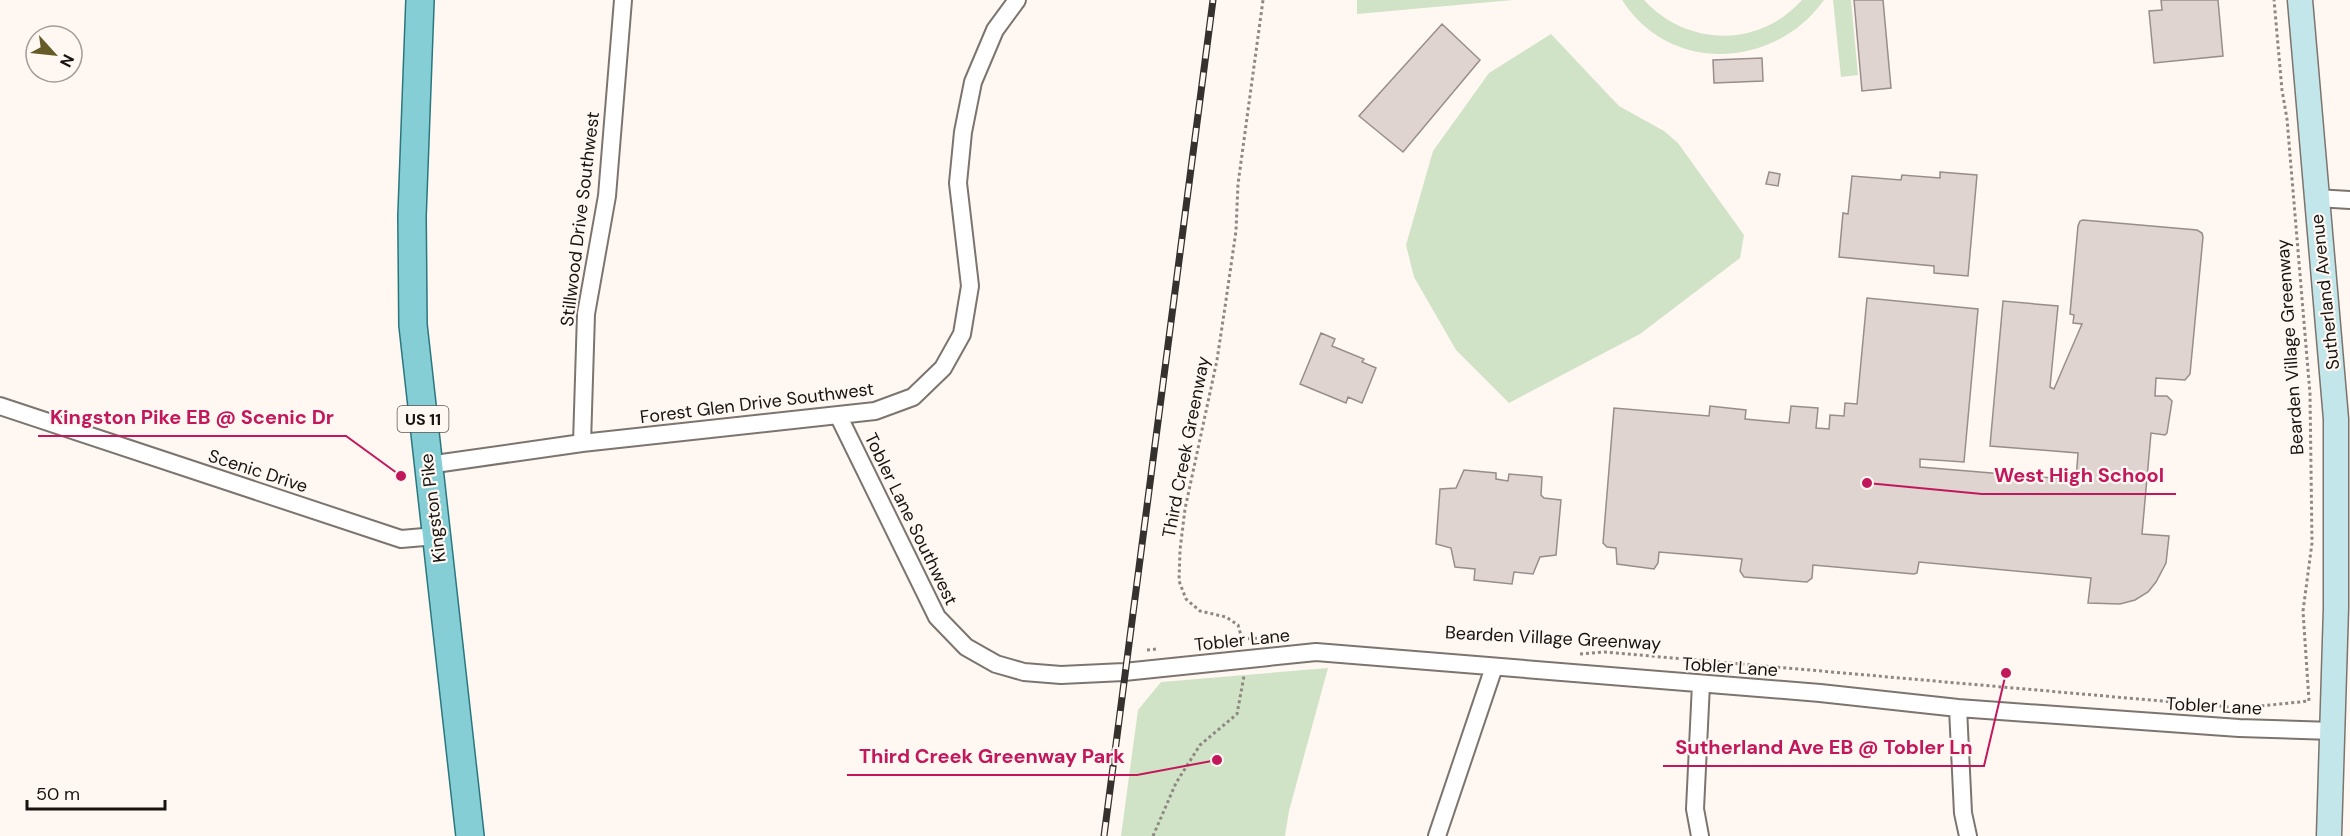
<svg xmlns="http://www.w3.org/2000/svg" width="2350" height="836" font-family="'DM Sans',sans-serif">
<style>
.green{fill:#d1e3c6}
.building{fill:#e0d4d1;stroke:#988d8a;stroke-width:1.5}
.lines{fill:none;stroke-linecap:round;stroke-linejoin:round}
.street-casing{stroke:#7c746e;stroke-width:20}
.secondary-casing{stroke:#7c746e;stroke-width:27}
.primary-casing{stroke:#2a777e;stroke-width:30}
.path{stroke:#8e8884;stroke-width:3;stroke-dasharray:3 3;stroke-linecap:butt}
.street{stroke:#fff;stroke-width:16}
.secondary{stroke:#c2e6ea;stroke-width:24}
.primary{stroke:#85ced6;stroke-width:27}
.rail-casing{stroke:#35312e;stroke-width:7}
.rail{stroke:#fff7f2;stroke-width:4.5;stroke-dasharray:14;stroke-linecap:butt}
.labels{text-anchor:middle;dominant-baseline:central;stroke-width:4.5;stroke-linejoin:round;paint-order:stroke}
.shield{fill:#fff7f2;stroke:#5c5754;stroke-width:1.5}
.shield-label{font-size:16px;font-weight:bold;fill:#161310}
.street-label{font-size:18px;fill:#161310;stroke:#fff7f2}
.leader{fill:none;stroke:#c2185b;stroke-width:2}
.callout-dot{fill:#c2185b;stroke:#fff7f2;stroke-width:2}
.callout-label{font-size:20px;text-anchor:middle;font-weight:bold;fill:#c2185b;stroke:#fff7f2;stroke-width:4.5;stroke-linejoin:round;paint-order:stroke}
</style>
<rect width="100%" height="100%" fill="#fff7f2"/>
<path class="green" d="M1357,0h156l-156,14z
M1622,0h22c43,47 115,48 158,0h22c-49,69 -154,75 -202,0z
M1833,0h18l7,75 -17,2z
M1551,34l68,72 45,25 14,12 66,92 -4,23 -100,76 -131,69 -53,-53 -42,-73 -8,-32 27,-94 56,-78z
M1328,668l-39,143 -4,25h-164l17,-126 23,-28z"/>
<path class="building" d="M1854,0h29l8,88 -29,3z
M2161,0h57l5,56 -69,7 -5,-52 13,-1z
M1442,24l38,36 -77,92 -44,-36z
M1762,58l1,23 -49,2 -1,-23z
M1769,172l11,2 -2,12 -12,-2z
M1940,172l37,3 -9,101 -34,-3v-7l-95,-9 4,-44 5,1 4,-38 49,4 1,-5 38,3z
M2083,220l114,10 5,3 1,4 -13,137 -5,6 -29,-2 -1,18h12l5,5 -5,32 -2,2 -14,-2 -9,101 27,2 -3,27 -10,19 -8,10 -13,8 -15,4 -32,-1 3,-25 -172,-16 -2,11 -3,1 -101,-9 -1,13 -5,4 -63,-5 -4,-6 2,-12 -83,-7 -1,11 -4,6 -37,-5 -1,-16 -9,-1 -4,-4 11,-135 95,8 1,-10 36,4 -1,9 44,4 2,-17 27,2 -2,20 13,1 1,-14 14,1 1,-13 12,1 10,-106 111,11 -14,153 -44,-3v8l156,13 2,-27 -88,-7 13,-145 55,5 -8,81 4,2 28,-65 -9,-1 1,-8 -4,-1 8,-88 2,-5z
M1321,333l14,6 -3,7 32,13 -2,3 14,6 -14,35 -14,-6 -2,6 -46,-19z
M1464,470l32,3v6l12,2 1,-7 33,3 -1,18 3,3 17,2 -5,55 -16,2 -7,17 -19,-2 -2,12 -38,-4 1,-11 -20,-2 -4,-19 -15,-4 4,-55 16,-1z"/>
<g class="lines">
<defs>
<path id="street" d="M2316,198l34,2
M0,406l401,133 35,-3
M838,415l99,202 29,30 30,17 28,8 37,3 63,-3 192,-20 504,41 138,15 281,20 94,3
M582,443l4,-129 21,-118 16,-196
M428,465l154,-22 293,-32 38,-14 30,-29 19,-34 8,-48 -12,-103 5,-51 10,-50 22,-52 22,-30
M1958,708l5,105 5,23
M1437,836l57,-169
M1700,836l-5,-27 6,-125"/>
<path id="secondary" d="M2300,0l36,419v189l-7,228"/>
<path id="primary" d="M420,0l-8,216 1,109 57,511"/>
</defs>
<use href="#street" class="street-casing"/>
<use href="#secondary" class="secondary-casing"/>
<use href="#primary" class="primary-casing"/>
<path class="path" d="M1242,639l20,-1
M1242,639l-4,-14 -12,-8 -26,-6 -14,-12 -7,-18 1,-31 5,-41 32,-149 8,-53 11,-76 2,-47 25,-184
M1147,650l10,-1
M1580,654l25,-2 636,56 68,-7 -6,-90 9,-68 -2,-149 -23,-275 -5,-29 -8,-90
M1153,836l23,-53 24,-38 37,-31 7,-38"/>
<use href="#street" class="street"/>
<use href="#secondary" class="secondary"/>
<use href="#primary" class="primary"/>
<defs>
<path id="rail" d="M1104,836l109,-836"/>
</defs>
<use href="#rail" class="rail-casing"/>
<use href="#rail" class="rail"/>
</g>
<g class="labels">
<rect class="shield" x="397.5" y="406" width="51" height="26" rx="4.5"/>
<g class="shield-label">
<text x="423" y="419">US 11</text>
</g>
<g class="street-label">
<text transform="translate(580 219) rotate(-83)">Stillwood Drive Southwest</text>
<text transform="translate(2325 292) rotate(-96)">Sutherland Avenue</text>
<text transform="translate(2290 347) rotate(-94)">Bearden Village Greenway</text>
<text transform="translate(757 403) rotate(-7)">Forest Glen Drive Southwest</text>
<text transform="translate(1186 447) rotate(-79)">Third Creek Greenway</text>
<text transform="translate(258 471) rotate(18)">Scenic Drive</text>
<text transform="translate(433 508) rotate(-97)">Kingston Pike</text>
<text transform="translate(911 519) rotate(64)">Tobler Lane Southwest</text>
<text transform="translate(1553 638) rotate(3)">Bearden Village Greenway</text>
<text transform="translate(1242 640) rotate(-6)">Tobler Lane</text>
<text transform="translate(1730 667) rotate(4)">Tobler Lane</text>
<text transform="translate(2214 706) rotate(3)">Tobler Lane</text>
</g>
</g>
<path class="leader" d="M401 476L346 436H38M1867 483L1982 494H2176M2006 673L1984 766H1663M1217 760L1137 775H847"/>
<g class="callout-dot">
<circle cx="401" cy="476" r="6"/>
<circle cx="1867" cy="483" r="6"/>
<circle cx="2006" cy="673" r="6"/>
<circle cx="1217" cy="760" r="6"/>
</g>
<g class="callout-label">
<text x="192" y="424">Kingston Pike EB @ Scenic Dr</text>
<text x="2079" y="482">West High School</text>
<text x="1824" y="754">Sutherland Ave EB @ Tobler Ln</text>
<text x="992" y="763">Third Creek Greenway Park</text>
</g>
<g transform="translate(54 54) rotate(117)"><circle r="28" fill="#fff7f2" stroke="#a29c98" stroke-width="1.5"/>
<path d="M0-4.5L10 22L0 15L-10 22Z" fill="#655b28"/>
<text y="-9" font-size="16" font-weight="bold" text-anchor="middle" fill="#161310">N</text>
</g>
<path d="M27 800v9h138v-9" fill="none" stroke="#161310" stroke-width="3"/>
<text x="36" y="800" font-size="18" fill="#161310" stroke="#fff7f2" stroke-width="4.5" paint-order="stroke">50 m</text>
</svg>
